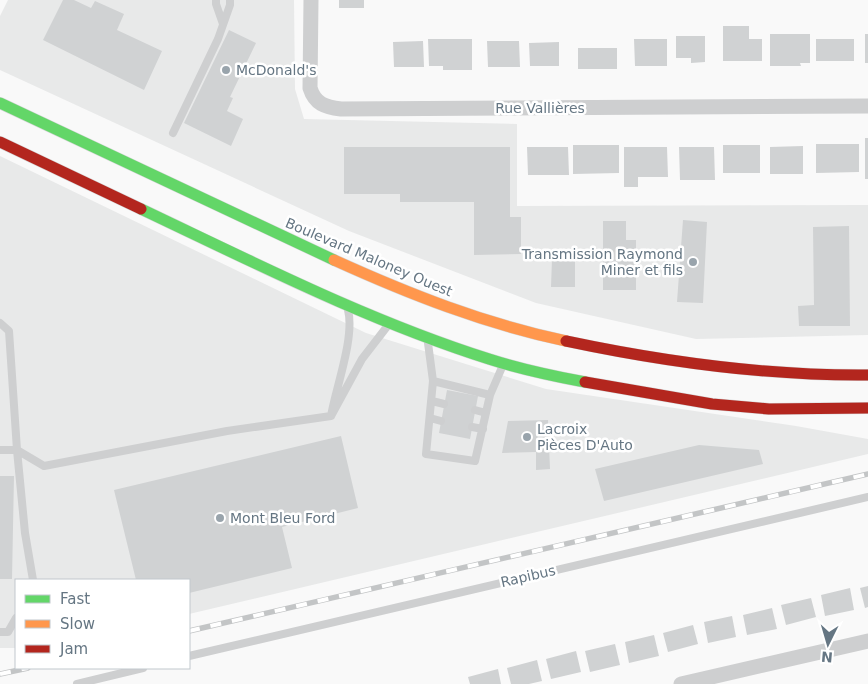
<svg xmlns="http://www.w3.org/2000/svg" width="868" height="684" font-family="'DejaVu Sans',sans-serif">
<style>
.built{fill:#e8e9e9}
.building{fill:#d0d2d3}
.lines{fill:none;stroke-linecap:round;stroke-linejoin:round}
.fast-casing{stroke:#d5d6d7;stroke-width:12}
.slow-casing{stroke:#d5d6d7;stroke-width:12}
.jam-casing{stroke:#d5d6d7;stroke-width:12}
.lane{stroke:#cecfd0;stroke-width:8}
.street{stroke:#cecfd0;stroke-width:15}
.fast{stroke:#63d668;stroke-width:11}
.slow{stroke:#ff974d;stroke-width:11}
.jam{stroke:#b3261e;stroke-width:11}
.rail-casing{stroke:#c3c5c6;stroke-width:5.5}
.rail{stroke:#fff;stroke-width:4;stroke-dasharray:11;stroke-linecap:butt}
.poi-dot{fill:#99a4ac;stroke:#fff;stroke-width:2}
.labels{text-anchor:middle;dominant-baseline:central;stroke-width:5;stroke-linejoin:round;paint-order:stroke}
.poi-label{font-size:14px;fill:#657683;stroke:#fff;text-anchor:start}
.street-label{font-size:14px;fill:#657683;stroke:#fff}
</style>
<rect width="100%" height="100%" fill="#f9f9f9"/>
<path class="built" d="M8,0h286l1,89 9,30 213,5v82l351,-1v130l-172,4 -160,-36 -187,-72 -349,-161v-54z
M0,156l366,177 180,56 250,37 72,13v15l-679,160v-34h-173v68h-16z"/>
<path class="building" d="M63,0h11l17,8 4,-7 29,13 -7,16 45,21 -18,39 -101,-50z
M339,0h25v8h-25z
M723,26h26v13h13v22h-39z
M229,30l27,13 -26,54 3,1 -6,13 16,8 -12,27 -47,-23z
M770,34h40v29h-10l1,3h-31z
M865,34h3v29h-3z
M676,36h29v26l-14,1v-5h-15z
M428,39h44v31h-29v-4h-14z
M634,39h33v27h-32z
M816,39h38v22h-38z
M423,41l1,26h-30l-1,-25z
M487,41h32l1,26h-32z
M559,42v24h-29l-1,-23z
M578,48h39v21h-39z
M865,138h3v41h-3z
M816,144h43v28l-43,1z
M573,145h46v28l-46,1z
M723,145h37v28h-37z
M803,146v28h-33v-27z
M344,147h166v70h11v37l-47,1v-53h-74v-8h-56z
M527,147h41l1,28h-41z
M624,147h43l1,30h-30v10h-14z
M679,147h35l1,33h-35z
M683,220l24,2 -4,81 -26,-1z
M603,221h23v19h10v50h-33z
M849,226l1,100h-51l-1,-20 16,-1 -1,-78z
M565,256l10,1v30h-24l1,-28 13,1z
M447,390l31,6 -8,43 -31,-6z
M548,420l2,49 -14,1v-18l-34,1 6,-32z
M341,436l17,72 -76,19 10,41 -103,25v-13h-53l-22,-90z
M699,445l60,5 4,14 -159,37 -9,-32z
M0,476h14l-2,103h-12z
M868,586v21l-3,1 -5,-20z
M850,588l4,22 -29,6 -4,-21z
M811,598l5,19 -30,8 -5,-20z
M772,608l5,21 -30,6 -4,-20z
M732,616l4,21 -28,6 -4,-21z
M693,625l5,19 -30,8 -5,-19z
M654,635l5,21 -30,7 -4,-21z
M615,644l5,21 -30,7 -5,-21z
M576,651l5,21 -30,7 -5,-20z
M537,660l5,21 -13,3h-18l-4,-16z
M498,669l3,15h-31l-2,-7z"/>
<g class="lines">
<defs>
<path id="fast" d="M0,103l334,157
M141,209c114,54 228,112 348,150 31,10 64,17 96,23"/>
<path id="slow" d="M334,260c75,34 151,64 232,81"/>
<path id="jam" d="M0,142l141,67
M566,341c99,21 200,35 302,34
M585,382l127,22 57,5 99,-1"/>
</defs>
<use href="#fast" class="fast-casing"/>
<use href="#slow" class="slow-casing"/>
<use href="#jam" class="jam-casing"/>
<path class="lane" d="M216,0v4l7,20
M173,133l45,-94 12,-34v-5
M348,310c7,27 -12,77 -17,106l31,-57 27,-35
M0,323l9,8 8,119 27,16 183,-35 104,-15
M428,343l5,38 -7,73 49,7 15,-66 13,-30
M433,381l57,14
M432,401l12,3
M475,410l11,3
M430,418l11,3
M472,427l11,2
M0,450h17l8,83 8,47
M0,632h8l8,-14
M189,656l679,-159
M77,684l66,-16"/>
<path class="street" d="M311,0l-1,88c5,16 15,19 31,21l527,-3
M681,684l187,-43"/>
<use href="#fast" class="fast"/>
<use href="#slow" class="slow"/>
<use href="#jam" class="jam"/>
<defs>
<path id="rail" d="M189,631l679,-157
M0,674l28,-6"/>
</defs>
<use href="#rail" class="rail-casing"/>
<use href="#rail" class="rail"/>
</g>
<g class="poi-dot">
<circle cx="226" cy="70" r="5"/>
<circle cx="693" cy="262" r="5"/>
<circle cx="527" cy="437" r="5"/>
<circle cx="220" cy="518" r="5"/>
</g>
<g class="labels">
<g class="poi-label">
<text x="236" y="70">McDonald's</text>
<text x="683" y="254" text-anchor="end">Transmission Raymond<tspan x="683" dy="16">Miner et fils</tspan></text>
<text x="537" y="429">Lacroix<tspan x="537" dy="16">Pièces D'Auto</tspan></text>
<text x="230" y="518">Mont Bleu Ford</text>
</g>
<g class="street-label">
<text x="540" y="108">Rue Vallières</text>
<text transform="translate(369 257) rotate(23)">Boulevard Maloney Ouest</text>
<text transform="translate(528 576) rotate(-13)">Rapibus</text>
</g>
</g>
<rect x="15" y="579" width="175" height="90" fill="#ffffff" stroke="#c1c8cd"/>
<rect x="25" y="595" width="25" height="8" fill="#63d668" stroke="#c1c8cd"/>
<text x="60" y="604" font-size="15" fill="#657683">Fast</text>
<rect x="25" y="620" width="25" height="8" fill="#ff974d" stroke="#c1c8cd"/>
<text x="60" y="629" font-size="15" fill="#657683">Slow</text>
<rect x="25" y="645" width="25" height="8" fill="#b3261e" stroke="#c1c8cd"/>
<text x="60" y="654" font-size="15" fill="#657683">Jam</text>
<g transform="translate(828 644) rotate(185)" stroke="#ffffff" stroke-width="4" paint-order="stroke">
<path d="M0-4L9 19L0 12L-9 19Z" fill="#657683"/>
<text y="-8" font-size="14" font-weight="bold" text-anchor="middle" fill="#657683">N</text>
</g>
</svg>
